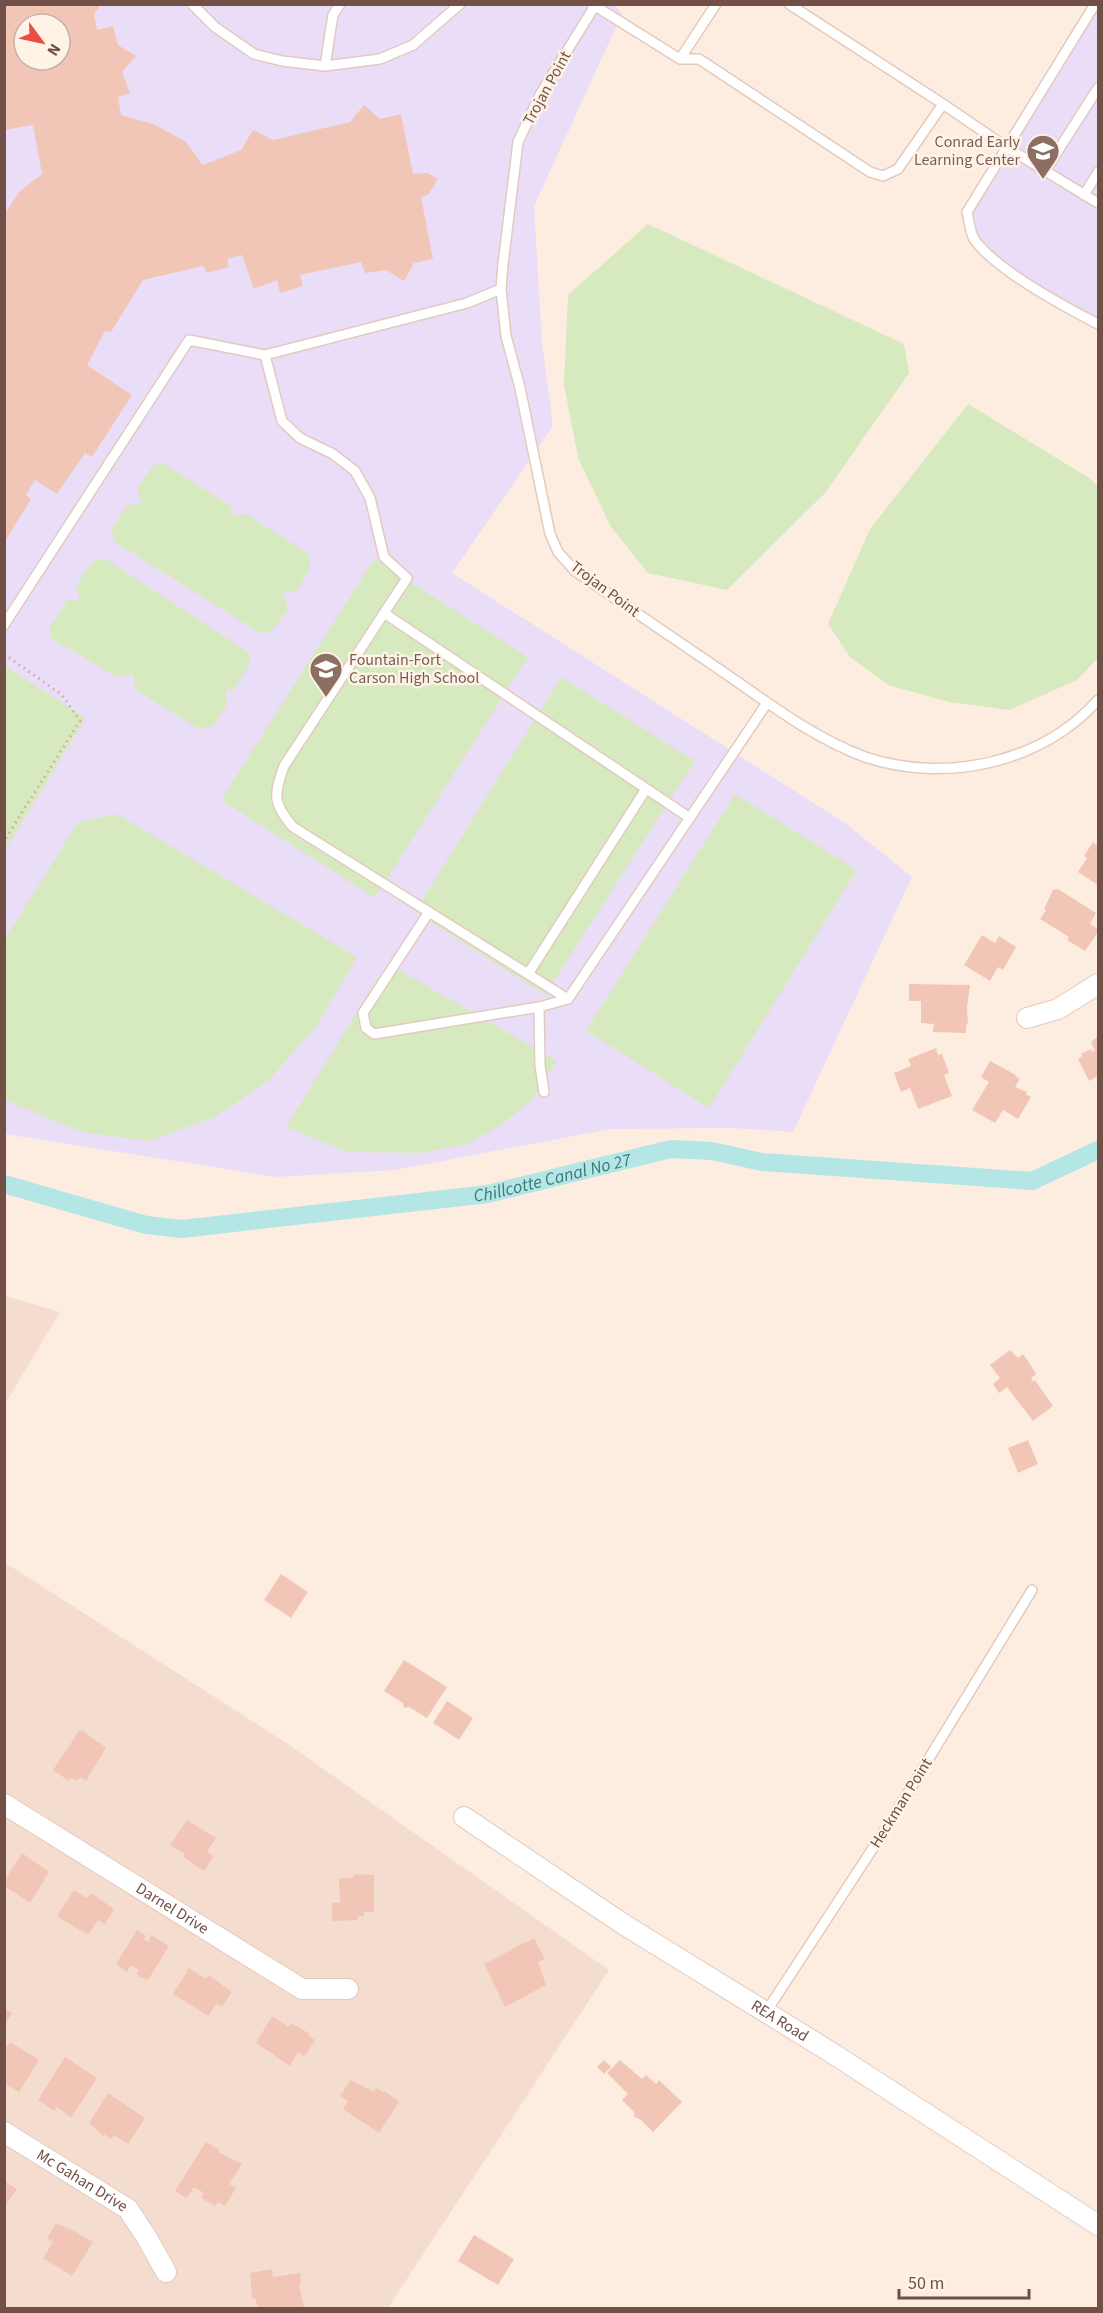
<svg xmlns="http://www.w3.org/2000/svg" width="1103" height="2313" font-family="'Source Sans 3',sans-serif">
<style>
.residential{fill:#f4ddce}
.education{fill:#eaddf8;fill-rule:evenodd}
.green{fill:#d7eabf}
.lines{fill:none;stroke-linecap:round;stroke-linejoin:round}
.canal{stroke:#b5e6e6;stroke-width:18}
.building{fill:#f2c6b7;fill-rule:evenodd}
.lane-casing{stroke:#e3cabf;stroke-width:12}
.street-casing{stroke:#e3cabf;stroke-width:22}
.path{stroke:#d7a99b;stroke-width:3;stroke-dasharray:1.5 4.5;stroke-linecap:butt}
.lane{stroke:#fff;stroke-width:9}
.street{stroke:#fff;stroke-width:20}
.labels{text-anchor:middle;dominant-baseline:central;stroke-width:5;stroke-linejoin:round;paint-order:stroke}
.street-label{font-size:16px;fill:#735047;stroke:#fff2e7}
.education-label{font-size:16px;fill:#785e54;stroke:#fff2e7;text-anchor:end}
.water-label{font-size:18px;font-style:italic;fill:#3b797a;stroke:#fff2e7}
</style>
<rect width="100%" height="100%" fill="#fdede0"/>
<path class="residential" d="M5,1296l55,16 -55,92 -1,-108z
M4,1562l281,180 324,228 -221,338h-383z"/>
<path class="education" d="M613,4l9,10 -88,192 8,137 11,83 -101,147 393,250 67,54 -119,255 -61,-4 -122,1 -215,41 -119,7 -271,-43 -1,-1129zM24,24h36v36h-36z
M1098,5v319l-107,-66 -18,-21 -6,-25z"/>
<path class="green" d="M648,224l256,120 5,29 -84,120 -98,97 -79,-17 -37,-46 -33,-69 -14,-74 4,-89z
M968,404l123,75 7,8v171l-21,22 -68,30 -60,-8 -61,-17 -38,-28 -22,-33 42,-95z
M164,464l67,42 2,10 13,-2 63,40 1,15 -14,23 -13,-1 5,18 -16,22 -11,3 -146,-92 -4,-12 16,-24 15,-4 -5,-13 16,-24z
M104,558l144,94 2,12 -17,27 -7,-1 1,15 -14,21 -14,3 -63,-39 -3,-16 -16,3 -65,-38 -3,-11 19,-29 12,1 -4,-14 17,-25z
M374,559l154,98 -153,241 -154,-98z
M5,666l81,52 -81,132z
M561,677l134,84 -150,234 -130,-83z
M735,794l122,76 -148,238 -123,-77z
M117,814l240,143 -41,70 -47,53 -52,36 -67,25 -69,-9 -76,-32v-161l73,-117z
M401,971l156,90 -25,39 -31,25 -34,19 -46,9 -74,-1 -61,-25 93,-151z"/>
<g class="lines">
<path class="canal" id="s1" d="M4,1184l142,41 36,4 306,-35 183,-45 41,2 50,11 270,19 66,-31"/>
</g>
<path class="building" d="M4,4h95v4l-5,6 3,16 16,-4 5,19 18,11 -14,16 8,21 -12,4 3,18 32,9 32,17 18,24 38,-15 12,-20 20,10 77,-18 14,-17 16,14 21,-5 12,60 14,-1 11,6 -10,16 -7,2 12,62 -19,4 -10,18 -18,-11 -21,3 -4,-11 -61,13 3,11 -23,7 -3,-13 -23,9 -12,-34 -15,4 2,8 -22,6 -4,-7 -60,14 -32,52 -6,-1 -18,34 45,30 -40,62 -7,-4 -28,41 -22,-14 -9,15 5,4 -27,44v-328l15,-23 23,-18 -9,-49 -29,5zM24,24h36v36h-36z
M1093,842l5,4v39l-20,-13 9,-14 -3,-2z
M1058,889l38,24 -6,11 8,5v3l-13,19 -18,-11 2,-3 -29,-18 6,-9 -2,-1 9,-19z
M982,935l13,8 4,-7 17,11 -13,23 -5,-3 -8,14 -26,-16z
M909,984l61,1 -3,22 1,17 -2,1v8l-33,-1 1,-8 -13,-1v-22h-12z
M1098,1036v40l-9,5 -11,-22 4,-3 -1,-2 10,-5 1,3 3,-2 -4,-8z
M936,1048l2,7 4,-1 7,19 -5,2 8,21 -34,13 -8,-21 -9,4 -7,-19 17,-7 -3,-7z
M990,1061l26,14 -1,1 5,3 -5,8 12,5 -1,2 5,3 -13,22 -15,-9 -8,13 -23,-13 17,-28 -8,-5z
M1010,1350l8,8 5,-4 7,10 6,10 -5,4 2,4 2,-2 18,26 -20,15 -26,-34 -8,6 -6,-9 7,-6 -10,-13z
M1028,1440l10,24 -20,9 -10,-25z
M281,1574l27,18 -17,26 -27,-18z
M404,1660l43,27 -20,31 -18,-11 -5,1 -1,-5 -19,-12z
M447,1701l26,17 -14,22 -26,-17z
M79,1731h4l14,11h2l7,6 -20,33 -6,-4 -3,4 -6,-3 -2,3 -16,-11z
M187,1820l29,18 -9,14 7,4 -10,15 -21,-14 2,-3 -15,-9z
M22,1853l27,19 -19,31 -26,-17v-5z
M355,1874l19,1v37h-10v4h-6v4l-26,1v-18h8l-1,-25h13z
M74,1890l13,8 4,-5 23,16 -9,15 -7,-4 -10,15 -31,-19z
M137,1930l9,6 -2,3 4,3 3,-7 18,11 -21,34 -8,-3 -3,-4 2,-3 -8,-5 -4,7 -11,-8z
M534,1938l11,21 -7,3 8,23 -41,22 -21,-43z
M189,1968l17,11 3,-4 23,17 -10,15 -6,-3 -8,12 -35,-22z
M4,2008l8,5 -8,13z
M272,2016l17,11 2,-4 19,11 -2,2 7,4 -10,16 -7,-4 -8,14 -34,-23z
M10,2042l29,18 -20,32 -15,-9 2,-4 -2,-1v-27z
M65,2057l32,21 -26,40 -14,-11 -3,4 -16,-11z
M604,2060l7,7 -7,7 -7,-7z
M620,2060l22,19 4,-4 10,9 3,-4 23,22 -29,30 -12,-12 -8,-4 2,-2 -2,-3 -11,-11 6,-6 -21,-21z
M351,2080l23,12 2,-4 8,4 1,-1 14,11 -20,31 -36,-24 5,-8 -8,-5z
M108,2093l37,25 -17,26 -14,-9 -3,4 -7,-5 -1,2 -14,-13z
M206,2142l14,8 -2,2 24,12 -13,20 7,4 -11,18 -7,-4 -3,4 -14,-8 3,-5 -8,-5h-3l-6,10 -12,-7z
M6,2182l11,7 -13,19v-25z
M56,2223l20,9 17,10 -21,34 -29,-18 10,-16 -6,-4z
M474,2235l40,24 -16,26 -40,-24z
M272,2269l1,8 27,-4 1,10h-2l5,25h-46l-3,-10 -3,1 -2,-26z"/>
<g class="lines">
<defs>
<path id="lane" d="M192,4l23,23 39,27 28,7 43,5 55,-7 33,-14 47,-41
M592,4l88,55h19l171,113 13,4 15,-7 45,-65 -154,-100
M596,4l-55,89 -23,49 -15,122 -2,25 5,47 14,52 30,146 8,18 17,19c52,35 103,70 154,105 43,30 87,63 136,81 80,27 177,6 233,-57
M1095,4l-128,208c2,8 3,20 7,27 21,30 91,68 124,85
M680,59l36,-55
M325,66l8,-51 7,-11
M943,104l63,43 92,56
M1045,171l53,-83
M1084,195l14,-23
M265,355l17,66 18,17 33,16 22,17 15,27 14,59 23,21 -123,188c-10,28 -12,37 9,61l136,85
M384,613l306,205
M4,625l185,-285 76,15 202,-52 34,-14
M528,974l118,-185
M568,999l-139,-87 -66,101 3,15 8,6 165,-27 29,-8 199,-296
M539,1007l1,58 4,27
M766,2012l124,-190 142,-232"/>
<g id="street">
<path d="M1027,1018l31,-9 40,-25"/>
<path id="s2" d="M4,1804l298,185h46"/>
<path id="s3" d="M464,1817l159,107 209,129 266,172"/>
<path id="s4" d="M4,2132l124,77 19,29 19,34"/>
</g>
</defs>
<use href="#lane" class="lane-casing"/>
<use href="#street" class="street-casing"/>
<path class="path" d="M4,654l58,41 18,26 -76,120"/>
<use href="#lane" class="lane"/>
<use href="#street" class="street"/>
</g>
<defs>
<symbol id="school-pin" viewBox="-11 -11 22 30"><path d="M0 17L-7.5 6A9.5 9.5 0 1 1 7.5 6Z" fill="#8d6e63" stroke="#fff2e7"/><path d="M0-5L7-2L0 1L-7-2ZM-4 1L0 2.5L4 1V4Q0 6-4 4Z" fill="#fff"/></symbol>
</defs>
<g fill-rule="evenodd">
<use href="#school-pin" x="1024" y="132" width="38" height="52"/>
<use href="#school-pin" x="307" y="650" width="38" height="52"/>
</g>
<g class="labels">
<g class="street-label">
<text transform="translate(547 88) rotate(-61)">Trojan Point</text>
<text transform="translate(605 589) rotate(37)">Trojan Point</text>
<text transform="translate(901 1803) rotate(-58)">Heckman Point</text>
<text stroke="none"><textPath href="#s2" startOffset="198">Darnel Drive</textPath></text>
<text stroke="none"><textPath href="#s3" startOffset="376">REA Road</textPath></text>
<text stroke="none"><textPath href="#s4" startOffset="92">Mc Gahan Drive</textPath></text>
</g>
<g class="education-label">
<text x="1020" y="142">Conrad Early<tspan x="1020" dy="18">Learning Center</tspan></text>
<text x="349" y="660" text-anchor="start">Fountain-Fort<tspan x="349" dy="18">Carson High School</tspan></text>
</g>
<g class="water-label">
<text stroke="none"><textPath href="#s1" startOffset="558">Chillcotte Canal No 27</textPath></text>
</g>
</g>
<rect width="1103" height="2313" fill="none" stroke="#735047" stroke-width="12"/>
<g transform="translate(42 42) rotate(123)"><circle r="28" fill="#fff2e7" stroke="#c7b1a7" stroke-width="1.5"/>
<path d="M0-4.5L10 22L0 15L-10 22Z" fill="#ea4e42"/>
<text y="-9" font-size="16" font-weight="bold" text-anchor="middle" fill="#735047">N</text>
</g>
<path d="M899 2289v9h130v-9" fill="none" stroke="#735047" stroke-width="3"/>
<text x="908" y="2289" font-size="18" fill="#735047" stroke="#fff2e7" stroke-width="4.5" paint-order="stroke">50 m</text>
</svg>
